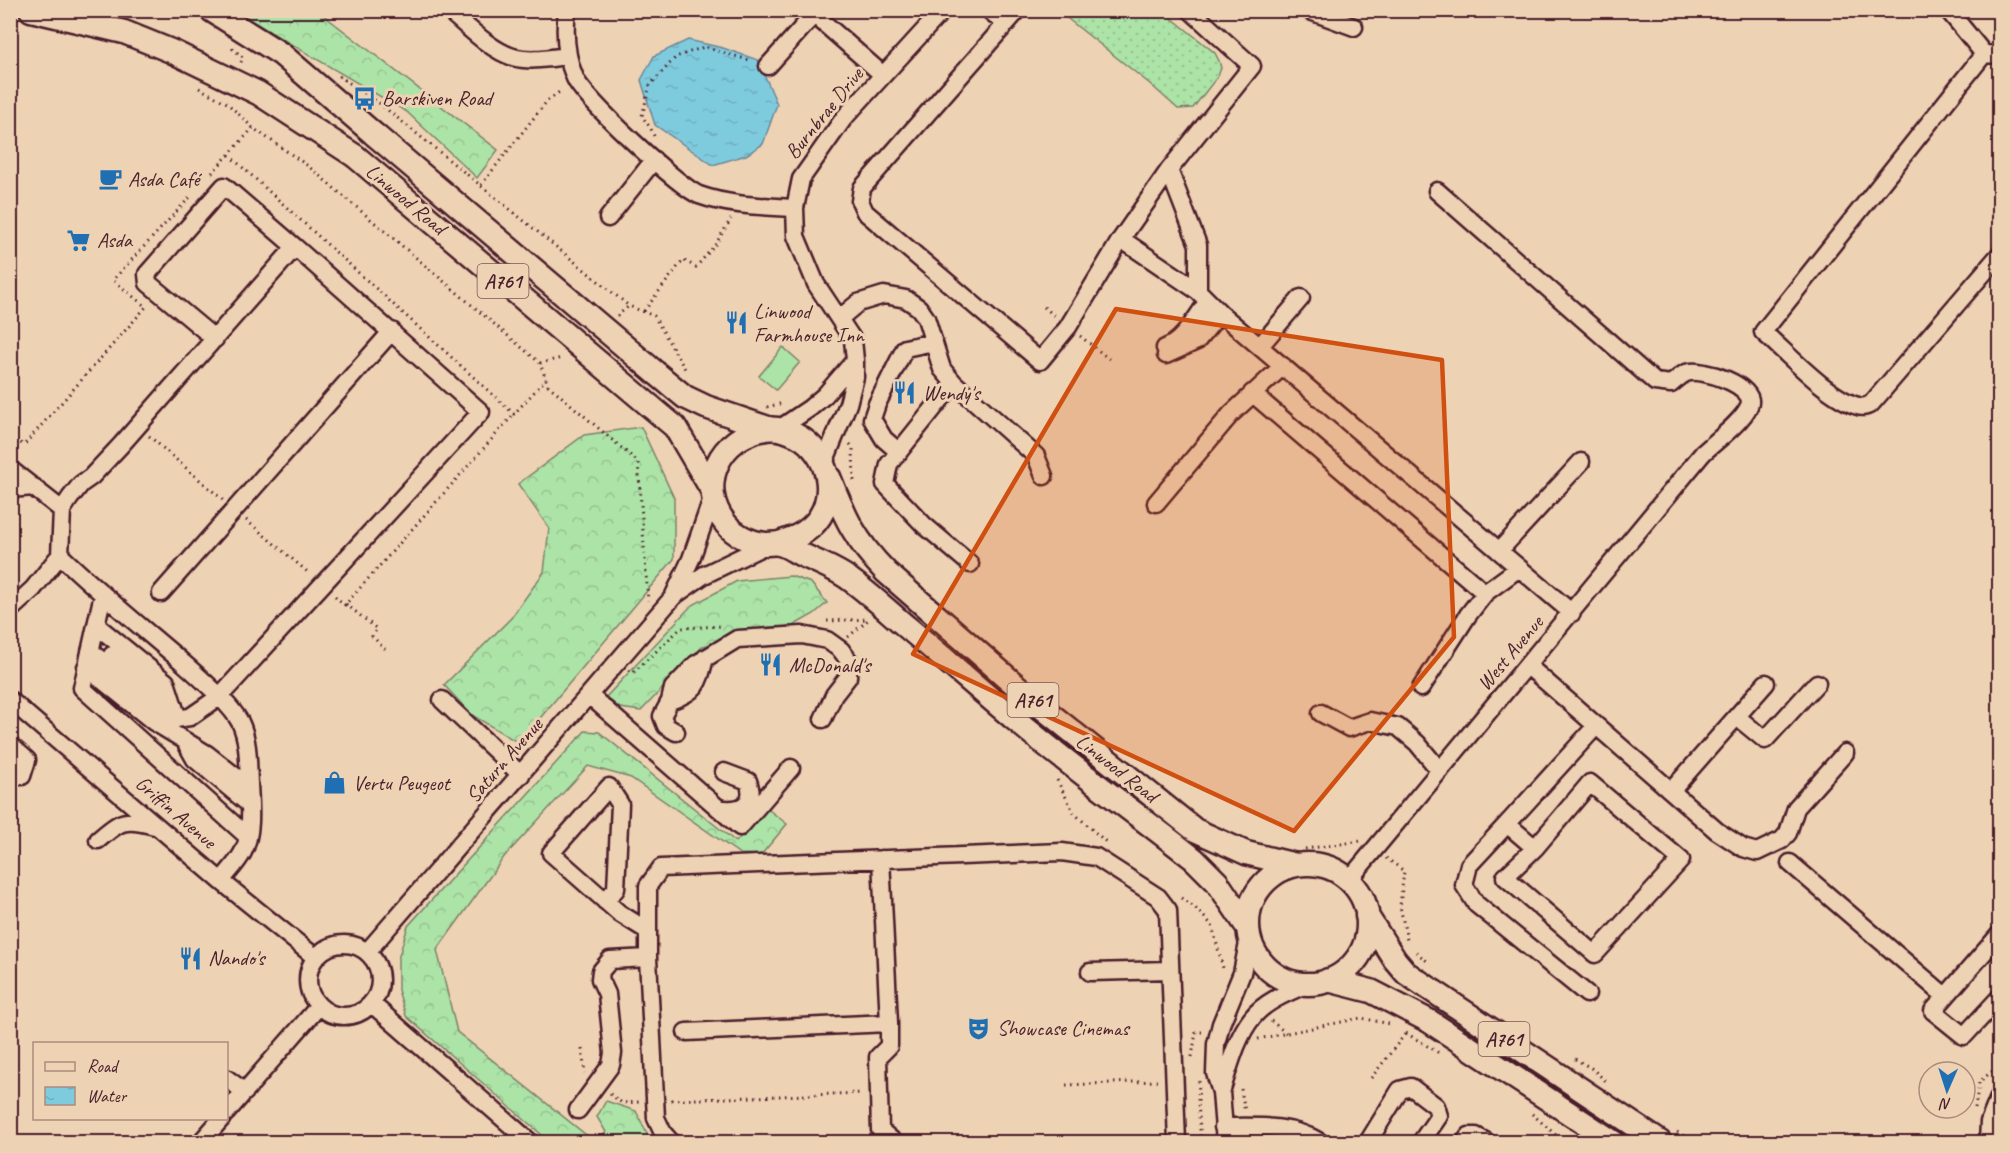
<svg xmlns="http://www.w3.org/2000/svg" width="2010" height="1153" font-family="Caveat,sans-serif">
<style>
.grass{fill:url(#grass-dots);stroke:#7b8169;stroke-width:1.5}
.forest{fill:url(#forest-crowns);stroke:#7b8169;stroke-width:1.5}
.park{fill:#ace3a7;stroke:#7b8169;stroke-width:1.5}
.water{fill:url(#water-ripples);stroke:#6a8696;stroke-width:1.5}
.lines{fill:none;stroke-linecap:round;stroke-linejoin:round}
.minor-casing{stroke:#4a1f2b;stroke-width:21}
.major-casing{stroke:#4a1f2b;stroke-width:27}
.path{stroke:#4a1f2b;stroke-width:3;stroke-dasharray:1.5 4.5;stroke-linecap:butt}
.minor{stroke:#eed2b4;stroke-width:16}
.major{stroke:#eed2b4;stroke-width:22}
.major-bridge-casing{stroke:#4a1f2b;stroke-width:27;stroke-linecap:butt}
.major-bridge{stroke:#eed2b4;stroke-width:22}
.marked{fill:#d05011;fill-opacity:0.2;stroke:#d05011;stroke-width:4.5;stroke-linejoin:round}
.labels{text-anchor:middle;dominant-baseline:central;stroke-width:6;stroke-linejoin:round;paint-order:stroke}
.shield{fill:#eed2b4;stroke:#7b5554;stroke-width:1.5}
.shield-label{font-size:20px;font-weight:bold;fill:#4a1f2b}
.poi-label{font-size:21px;fill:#4a1f2b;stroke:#eed2b4;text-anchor:start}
.street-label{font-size:21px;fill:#4a1f2b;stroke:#eed2b4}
</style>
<defs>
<pattern id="grass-dots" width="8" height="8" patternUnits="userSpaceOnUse" patternTransform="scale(1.5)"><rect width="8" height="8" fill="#ace3a7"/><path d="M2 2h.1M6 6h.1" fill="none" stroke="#96c290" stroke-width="1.8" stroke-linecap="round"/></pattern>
<pattern id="forest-crowns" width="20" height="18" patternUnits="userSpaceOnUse" patternTransform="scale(1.5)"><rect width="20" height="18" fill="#ace3a7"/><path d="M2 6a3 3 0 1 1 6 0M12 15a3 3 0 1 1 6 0" fill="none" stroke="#96c290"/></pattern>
<pattern id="water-ripples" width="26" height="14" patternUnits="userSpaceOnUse" patternTransform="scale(1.5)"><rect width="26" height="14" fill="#7fcbde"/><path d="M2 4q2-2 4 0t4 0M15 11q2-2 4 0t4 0" fill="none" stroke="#6faebf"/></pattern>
</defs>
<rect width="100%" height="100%" fill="#eed2b4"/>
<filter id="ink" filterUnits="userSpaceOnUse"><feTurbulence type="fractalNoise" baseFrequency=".0167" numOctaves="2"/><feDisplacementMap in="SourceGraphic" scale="12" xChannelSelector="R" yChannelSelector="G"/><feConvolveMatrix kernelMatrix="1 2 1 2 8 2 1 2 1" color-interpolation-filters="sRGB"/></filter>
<g filter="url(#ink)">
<path class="grass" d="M1058,11h105l52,42 4,8 2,7 -3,8 -25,32 -15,1 -28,-25z"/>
<path class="forest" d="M235,11h83l180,139 -21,28 -70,-66z
M641,427l33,71v61l-155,184 -47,-28 -28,-30 67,-67 33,-46 5,-44 -31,-44 66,-49z
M791,576l20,7 16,20 -13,11 -32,18 -79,14 -62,65 -21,-3 -14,-11 85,-91 46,-25z
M585,731l14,1 137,110 29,-35 22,17 -26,31 -21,-1 -109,-76 -43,-12 -84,91 -67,93 20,82 138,110h-45l-144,-126 -8,-26v-31l10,-33z
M606,1101l30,10 15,31h-52l7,-10 -9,-15z"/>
<path class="park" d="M783,347l17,15 -24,28 -17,-14z"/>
<path class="water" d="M688,40l35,8 35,12 19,44 -14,40 -17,11 -33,10 -58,-40 -14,-45 13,-24z"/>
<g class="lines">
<defs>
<path id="minor" d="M448,10c18,15 42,40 65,47 17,5 37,1 55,-1
M567,10c-3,24 -1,47 8,68 8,20 104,109 124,117 31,11 63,11 96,13
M809,10l74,65
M989,10l16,13
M1018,10l-156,178 -2,13 5,11 175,149 28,-34 53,-88 48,-69 83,-104 -62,-56
M1948,10l36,44
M1310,11l44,16
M2000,55l-16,-1 -221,278c24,21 65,66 95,74 5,2 9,0 13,-2l129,-150
M768,66l50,-56
M1169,170l29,75v46
M608,218l46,-58
M1121,239l77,52 22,22 352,300
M840,318l18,-15 26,-8 22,4 13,9 7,10 16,51 12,14 -65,81 -4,20 39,41 46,39
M215,339l-67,-56 -1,-9 77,-88 71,61
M1260,346l41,-48
M1165,348c18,-6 32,-32 43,-47
M1166,355l31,-14 23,-28
M954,383l82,73 8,20
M1252,393l233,200
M779,429l31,-21 15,-13 30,-35
M899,452l-15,-13 -12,-20 5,-15 28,-56 29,-6
M824,463l24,-59 7,-27v-17l-2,-20 -37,-56 -20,-48 -1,-28 6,-29 43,-61 99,-108
M10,469l52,41
M10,489l24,-2
M1156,503l75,-89 52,-48
M1499,551l82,-89
M60,555c38,37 79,70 120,105 16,14 50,43 60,62 9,18 8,42 9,62 1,21 4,49 -6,68 -5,10 -14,19 -22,29
M161,593l231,-262
M103,594l-21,94 166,149
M674,595l17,-36 22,-63
M10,610l23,-21 27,-34 2,-45 8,-12 11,-14 10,-7 30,-32 174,-198 186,165 -262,285 -29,20 -36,5
M96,625l70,57 12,37
M90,651l83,69
M112,655l60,48
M1528,666l189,165 26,17 14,4 25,-12 6,-7 8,-25 49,-55
M86,667l68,55 53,32 42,33
M1421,688l47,-73 17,-22 34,-25
M590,696l150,131 51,-59
M10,700l211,181 94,76
M442,700l79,75
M670,701c27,-10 28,-16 35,-43
M1321,713l28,15 21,-7 28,6 19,16 23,28
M1737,717l28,23 52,-57
M676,732l-10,-6 -4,-10 8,-15 3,-13 23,-24 41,-25 65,-4 25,5 14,10 8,11 -1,16 -14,18 -11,24
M186,743l9,16 55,46
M10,745l17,15 -5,16
M1672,790l94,-107
M718,808c22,4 39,-3 30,-27l-24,-9
M1507,824l-38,41 -5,20 12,19 111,90
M98,840c23,-20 27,-22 57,-14
M1535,848l-30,29 90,77 86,-94 -91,-77 -55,65 -28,-24 89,-98
M881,859l8,164v23l-11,11 2,73 14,12
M1790,863l155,133
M1349,880l354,-427c13,-12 39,-31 46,-47 9,-20 -48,-39 -63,-33 -5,2 -11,8 -15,11l-16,-2 -218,-191
M605,901l11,-12 4,-85 -11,-17 -58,66 68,60 29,18
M2000,934l-67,77 31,25 36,-39
M308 980a36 36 0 1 1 72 0a36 36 0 1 1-72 0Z
M367,952l307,-356 30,-21 64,-31
M1090,972l80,-2
M372,1004l158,138
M686,1032l203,-9
M226,1078l19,14
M1221,1092c8,-24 15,-54 31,-74 13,-17 37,-26 56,-34
M578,1110l33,-45 2,-12 -6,-59 -7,-15 1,-8 9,-11 38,-2
M226,1113l92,-106
M1223,1127c34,0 67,-3 97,15
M201,1142l21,-24
M671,1142l-8,-9 -7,-15 -8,-160v-72l13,-18 401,-16 34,5 62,40 10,13 9,232
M1225,1142l-4,-50 -6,-19 1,-29 5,-20 21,-51 7,-35
M1368,1142l32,-52 11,-3 25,19 3,10 -18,26
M1465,1142l4,-6h7l11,6
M1988,1142l1,-20 11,-27"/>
<path id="major" d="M31,10l93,22 47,19 87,42 97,63
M211,10l70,44 94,81
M656,373l29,24 21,10 62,21
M650,406l25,21 37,63
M829,477c16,41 26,63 57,95l149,130 160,128 51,23 50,12
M779,543c12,-4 22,-7 32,-16 29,-26 19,-75 -15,-92 -10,-5 -19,-8 -30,-6 -46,6 -71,57 -40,95 9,11 25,19 40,20 4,0 9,-1 13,0 7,1 15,7 21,10 17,8 37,15 52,27 19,14 37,31 56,47 37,31 73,63 110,94 57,48 118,91 176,137l23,23 31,46
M1248 924a60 60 0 1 1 120 0a60 60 0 1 1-120 0Z
M1367,916l28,44 11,13 254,169
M1328,980l43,11 58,30 184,121"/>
</defs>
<use href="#minor" class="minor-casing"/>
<use href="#major" class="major-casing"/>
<path class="path" d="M233,48v1l10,8 -3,8
M339,76l40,27 250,203
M199,88l28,15 26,25 55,38 232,197 8,22 90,77 10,139
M654,136l-3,-7 -9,-13 8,-31 26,-28 28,-10 48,14
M229,155l285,259 32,-35
M212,173l41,-45
M481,185l66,-84 15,-11
M1044,307l12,10
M644,311l39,-51 13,7 19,-22 16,-26
M617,316l12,-10 25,10 31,53
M1080,336l29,23
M540,363l22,-5
M767,407l17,-4
M149,436l74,64
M10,437l14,8 122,-138 -33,-27 78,-84
M850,444l3,4 1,33
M246,520l64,54
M335,596l10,9 169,-191
M346,604l31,25 -5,7 13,13
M827,621l41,-2
M848,637l20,-17
M629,670l4,3 48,-45 43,-2
M1057,780l17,33 32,29
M1305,849l56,-8
M1386,858l18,13 -4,35 7,34
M1181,898l13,9 18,18 12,47
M1416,952l11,9
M1271,1021l15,12
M1406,1033l33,20
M1258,1039l103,-21 29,6
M582,1049l3,24
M1192,1057l4,-25h6
M1575,1059l16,9 15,13
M1371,1078l35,-45
M1199,1081l-1,21 3,40
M1066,1085l91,-4
M1241,1089l4,23
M610,1094l12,9 18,-1
M671,1100l191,-7
M1975,1108l4,-26 21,-17
M1532,1114l32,28
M1677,1132l17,10
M1870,1142l5,-4"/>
<use href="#minor" class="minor"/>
<use href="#major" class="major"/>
<defs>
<path id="major-bridge" d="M375,135l281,238
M355,156l295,250"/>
</defs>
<use href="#major-bridge" class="major-bridge-casing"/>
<use href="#major-bridge" class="major-bridge"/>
</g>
</g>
<path class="marked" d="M1116,309l326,51 12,277 -160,194 -381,-177z"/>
<defs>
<symbol id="bus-bare" viewBox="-9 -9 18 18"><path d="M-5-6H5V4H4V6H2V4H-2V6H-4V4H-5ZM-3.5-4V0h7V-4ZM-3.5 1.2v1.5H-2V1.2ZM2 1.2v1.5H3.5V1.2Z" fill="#1f6fb2" stroke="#eed2b4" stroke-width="2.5" paint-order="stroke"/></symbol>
<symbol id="cafe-bare" viewBox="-9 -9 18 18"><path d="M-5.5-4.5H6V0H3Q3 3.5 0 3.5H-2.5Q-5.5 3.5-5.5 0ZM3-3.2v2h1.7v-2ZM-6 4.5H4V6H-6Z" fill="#1f6fb2" stroke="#eed2b4" stroke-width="2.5" paint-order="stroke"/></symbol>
<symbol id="supermarket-bare" viewBox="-9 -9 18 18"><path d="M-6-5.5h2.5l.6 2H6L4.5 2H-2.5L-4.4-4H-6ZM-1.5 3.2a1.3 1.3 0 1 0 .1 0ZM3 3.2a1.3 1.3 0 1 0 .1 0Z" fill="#1f6fb2" stroke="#eed2b4" stroke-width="2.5" paint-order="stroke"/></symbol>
<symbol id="restaurant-bare" viewBox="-9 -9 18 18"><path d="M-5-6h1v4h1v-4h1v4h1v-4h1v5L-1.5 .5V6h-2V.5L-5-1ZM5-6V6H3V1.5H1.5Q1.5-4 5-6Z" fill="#1f6fb2" stroke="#eed2b4" stroke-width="2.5" paint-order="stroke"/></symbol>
<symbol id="shop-bare" viewBox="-9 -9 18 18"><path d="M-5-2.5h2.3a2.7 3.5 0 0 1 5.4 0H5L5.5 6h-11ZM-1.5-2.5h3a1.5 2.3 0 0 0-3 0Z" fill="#1f6fb2" stroke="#eed2b4" stroke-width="2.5" paint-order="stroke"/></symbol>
<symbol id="theatre-bare" viewBox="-9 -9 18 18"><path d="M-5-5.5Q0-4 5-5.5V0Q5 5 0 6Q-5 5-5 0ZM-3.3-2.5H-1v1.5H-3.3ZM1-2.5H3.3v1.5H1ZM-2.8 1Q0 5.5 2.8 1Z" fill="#1f6fb2" stroke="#eed2b4" stroke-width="2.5" paint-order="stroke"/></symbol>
</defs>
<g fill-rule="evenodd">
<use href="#bus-bare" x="348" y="82" width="33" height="33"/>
<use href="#cafe-bare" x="94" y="162" width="33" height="33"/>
<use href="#supermarket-bare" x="62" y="224" width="33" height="33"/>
<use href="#restaurant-bare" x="720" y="306" width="33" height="33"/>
<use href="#restaurant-bare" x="888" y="376" width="33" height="33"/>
<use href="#restaurant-bare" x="754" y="648" width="33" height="33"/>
<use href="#shop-bare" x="318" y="766" width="33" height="33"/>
<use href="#restaurant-bare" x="174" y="942" width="33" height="33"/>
<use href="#theatre-bare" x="962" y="1012" width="33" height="33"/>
</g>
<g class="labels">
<g class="shield">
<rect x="477.5" y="264" width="51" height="34" rx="4.5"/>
<rect x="1007.5" y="683" width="51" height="34" rx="4.5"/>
<rect x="1478.5" y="1022" width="51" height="34" rx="4.5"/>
</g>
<g class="shield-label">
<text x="503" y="281">A761</text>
<text x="1033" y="700">A761</text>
<text x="1504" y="1039">A761</text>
</g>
<g class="poi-label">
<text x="382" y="98">Barskiven Road</text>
<text x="128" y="179">Asda Café</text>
<text x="97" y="240">Asda</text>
<text x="754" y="311">Linwood<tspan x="754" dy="24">Farmhouse Inn</tspan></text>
<text x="923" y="393">Wendy's</text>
<text x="789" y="665">McDonald's</text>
<text x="353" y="783">Vertu Peugeot</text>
<text x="208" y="958">Nando's</text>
<text x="997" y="1028">Showcase Cinemas</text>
</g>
<g class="street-label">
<text transform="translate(824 113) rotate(-51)">Burnbrae Drive</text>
<text transform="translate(406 199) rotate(40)">Linwood Road</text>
<text transform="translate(1510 653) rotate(-50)">West Avenue</text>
<text transform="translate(504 760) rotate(-49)">Saturn Avenue</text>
<text transform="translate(1117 768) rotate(38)">Linwood Road</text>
<text transform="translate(176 812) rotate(41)">Griffin Avenue</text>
</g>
</g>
<rect width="2010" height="1153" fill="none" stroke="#eed2b4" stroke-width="36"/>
<rect x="18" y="18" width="1974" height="1117" fill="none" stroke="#4a1f2b" stroke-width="2" filter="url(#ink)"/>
<rect x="33" y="1042" width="195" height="78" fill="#eed2b4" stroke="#ac8a7d" stroke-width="1.5"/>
<rect x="45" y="1062" width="30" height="9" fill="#eed2b4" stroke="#ac8a7d" stroke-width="1.5"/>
<text x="87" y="1072" font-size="18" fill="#4a1f2b">Road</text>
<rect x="45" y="1087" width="30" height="18" fill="url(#water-ripples)" stroke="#ac8a7d" stroke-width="1.5"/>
<text x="87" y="1102" font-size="18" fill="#4a1f2b">Water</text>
<g transform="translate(1947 1090) rotate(183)"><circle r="28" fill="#eed2b4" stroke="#ac8a7d" stroke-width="1.5"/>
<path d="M0-4.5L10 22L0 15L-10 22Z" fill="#1f6fb2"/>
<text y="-9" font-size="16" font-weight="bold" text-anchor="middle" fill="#4a1f2b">N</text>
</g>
</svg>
